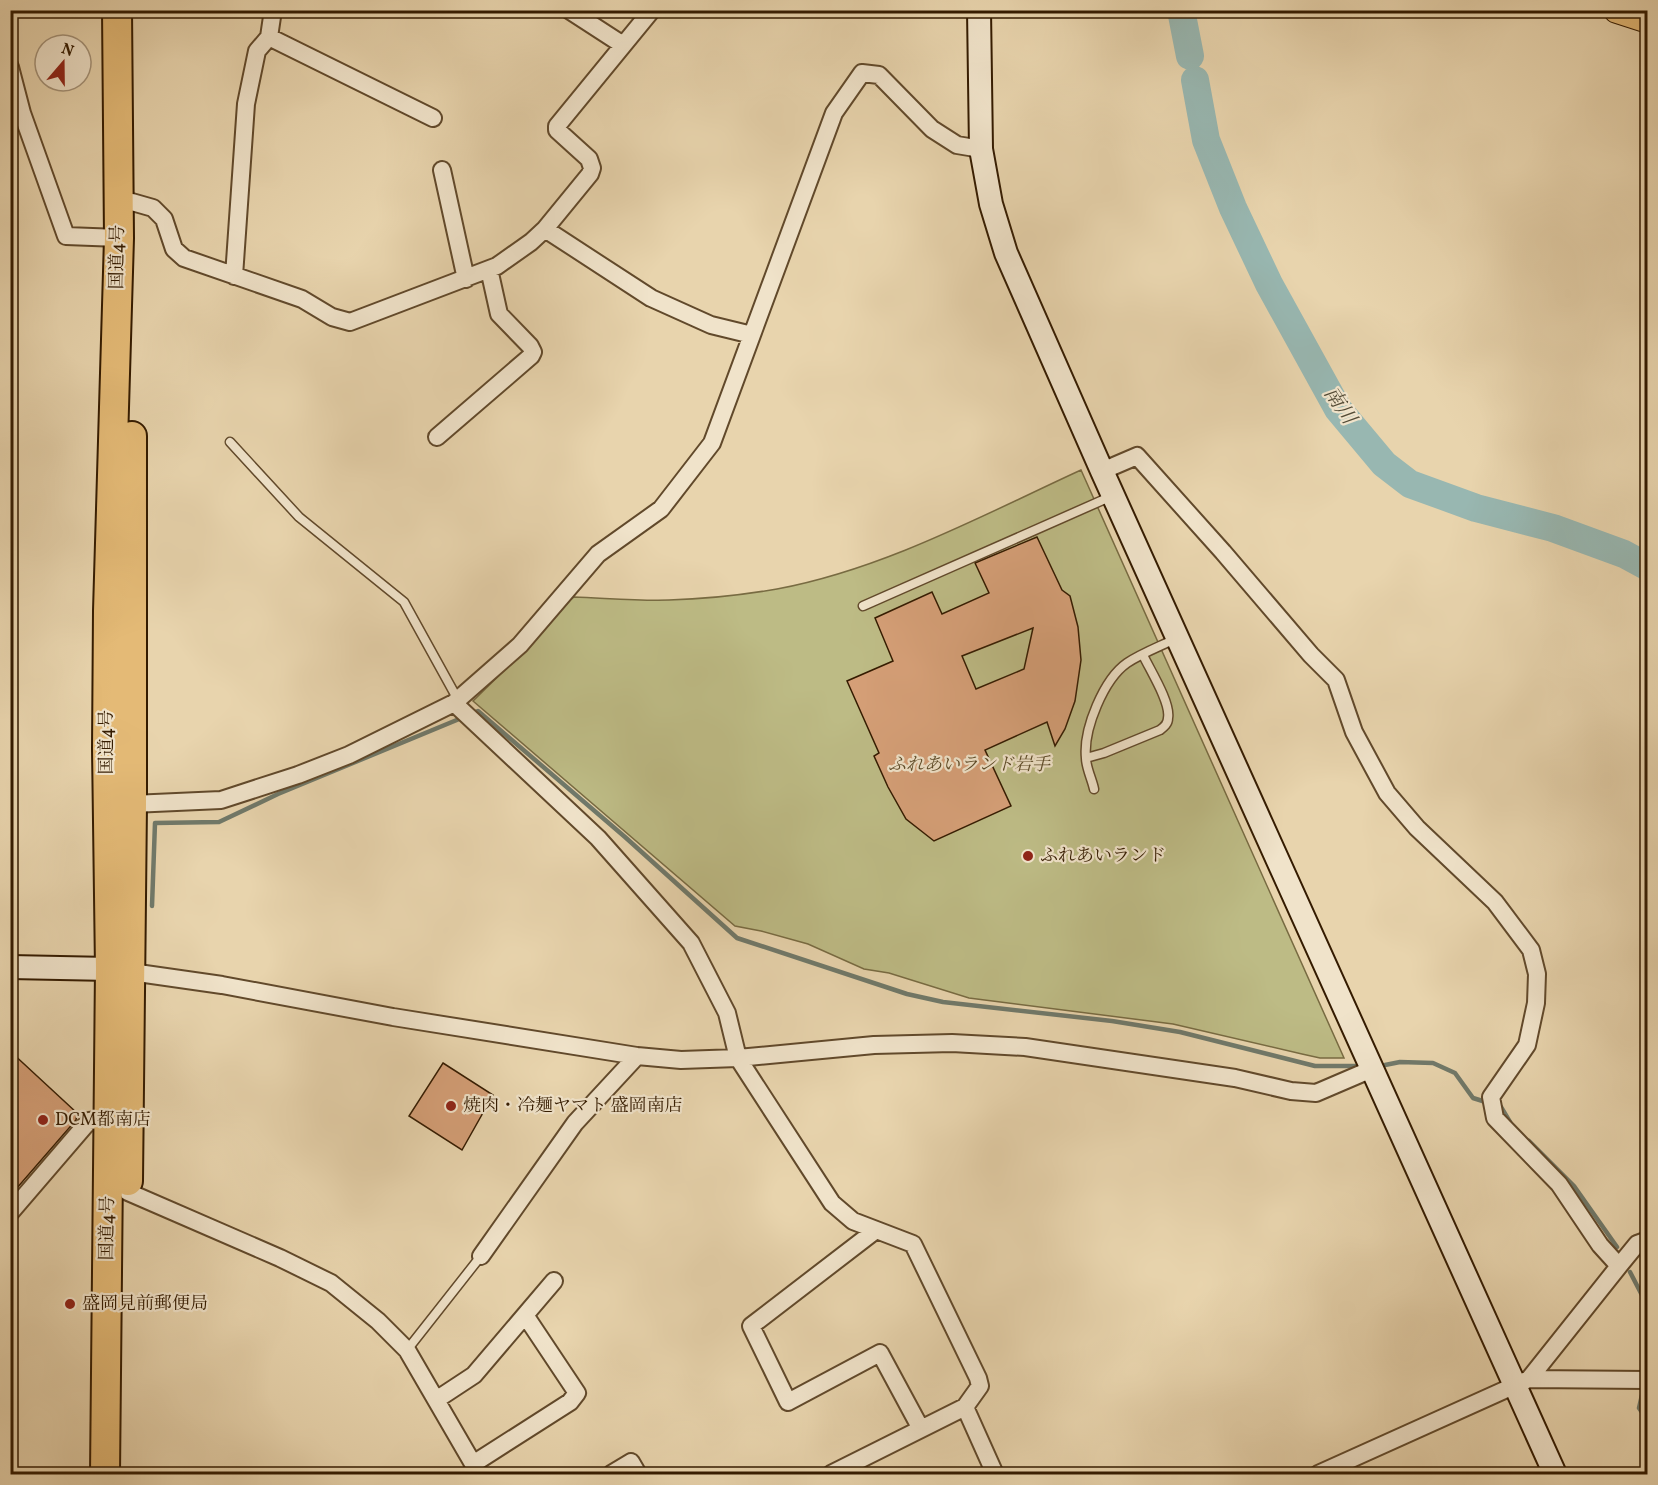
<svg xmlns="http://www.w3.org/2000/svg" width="1658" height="1485" font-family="Vollkorn,'Noto Serif JP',serif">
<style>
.green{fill:#bdbb85;stroke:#786b42;stroke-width:1.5}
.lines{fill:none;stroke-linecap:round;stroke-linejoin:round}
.stream{stroke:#70796a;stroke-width:4.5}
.river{stroke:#98b7b1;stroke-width:28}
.building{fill:#d59f77;stroke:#341b00;stroke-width:1.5;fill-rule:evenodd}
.lane-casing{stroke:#61492b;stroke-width:11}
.street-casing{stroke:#61492b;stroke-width:20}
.secondary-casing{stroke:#341b00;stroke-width:26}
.primary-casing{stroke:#341b00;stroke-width:28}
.highway-casing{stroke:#341b00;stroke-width:32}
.lane{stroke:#f0e3ca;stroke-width:8}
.street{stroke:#f0e3ca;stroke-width:16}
.secondary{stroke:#f0e3ca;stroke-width:22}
.primary{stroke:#e4ba76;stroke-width:26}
.highway{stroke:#e4ba76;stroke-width:28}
.poi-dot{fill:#8f2418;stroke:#f0e3ca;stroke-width:2}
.labels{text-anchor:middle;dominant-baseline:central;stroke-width:4.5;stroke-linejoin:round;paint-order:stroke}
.street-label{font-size:18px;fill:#341b00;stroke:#f0e3ca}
.park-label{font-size:18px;font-style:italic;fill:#5d4b28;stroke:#f0e3ca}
.poi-label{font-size:18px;fill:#341b00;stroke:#f0e3ca;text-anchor:start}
.water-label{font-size:20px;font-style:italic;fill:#524a35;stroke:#f0e3ca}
</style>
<rect width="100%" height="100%" fill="#e8d4ad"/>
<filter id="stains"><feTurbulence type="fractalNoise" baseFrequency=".00333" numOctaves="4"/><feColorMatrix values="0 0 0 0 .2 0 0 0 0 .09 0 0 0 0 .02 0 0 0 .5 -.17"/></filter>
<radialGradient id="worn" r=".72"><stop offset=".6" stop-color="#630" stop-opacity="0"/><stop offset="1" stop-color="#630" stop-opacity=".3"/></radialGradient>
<path class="green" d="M1081,470l263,588h-24l-18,-4 -129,-30 -204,-26 -80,-25 -25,-4 -56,-25 -47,-13 -26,-5 -262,-225 53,-52 39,-45 9,-7c31,1 63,4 95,3 36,-1 73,-5 108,-11 107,-20 206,-74 304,-119z"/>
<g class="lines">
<path class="stream" d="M472,714l6,-3 147,126 112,101 170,56 36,8 169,19 68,11 135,34h40
M152,906l3,-83 64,-1 59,-28 186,-77
M1385,1065l15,-3 33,1 22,10 18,25 16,5
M1497,1106l4,1 9,15
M1529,1141l45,45 43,61
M1630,1272l14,27 4,24
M1647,1366l1,-3
M1642,1395l-3,13 9,13"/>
<path class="river" d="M1181,10l9,46
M1195,80l11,60 27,68 36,76 69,125 46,55 26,20 66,24 77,20 71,26 24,13"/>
</g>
<path class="building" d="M1037,537l25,53 8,6 8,31 3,33 -6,41 -10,28 -10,17 -8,-24 -62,28 26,56 -77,35 -28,-22 -18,-32 -14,-31 5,-3 -32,-72 46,-20 -18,-43 57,-26 10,22 47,-21 -14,-30zM1033,628l-9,41 -48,20 -14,-33z
M10,1051l67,62 -1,7 -66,76z
M443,1063l50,32 -31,55 -53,-34z"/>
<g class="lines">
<defs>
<path id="lane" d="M230,442l69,75 105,85 53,96
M863,606l249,-110
M1086,758l18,-5 56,-23c4,-3 8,-6 8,-12 3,-15 -18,-48 -25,-63
M1094,789c-2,-10 -8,-21 -8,-31 -3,-29 18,-79 41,-95 15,-10 34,-17 50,-25
M407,1350l74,-94"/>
<path id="street" d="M273,10l-4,27 164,81
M569,10l54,35
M10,67l12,46 44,123 53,2
M442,170l24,109
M132,202l21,6 11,11 10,30 10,9 118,41 30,18 18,5 147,-56 34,-24 14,-13 106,69 60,27 41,10
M545,229l45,-55 2,-6 -3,-9 -32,-29v-4l95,-116
M234,276l12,-172 11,-53 12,-14
M437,437l94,-81 2,-4 -3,-6 -31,-32 -10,-45
M1102,471l35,-15 86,96 88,103 25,25 18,52 33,61 30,35 78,74 36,48 6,24 -1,29 -9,42 -36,52 4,21 64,66 41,61 19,21 -90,113
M454,703l144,135 93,105 36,70 11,45 94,145 21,18 60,23 65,134 2,8 -15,21 -134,67
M132,804l89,-4 77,-25 51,-20 105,-52 66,-58 78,-91 63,-45 51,-66 122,-330 28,-40 17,2 53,54 25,16 24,4
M124,971l98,14 171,32 244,39 44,4 57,-2 136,-13 78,-2 73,4 210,31 56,13 25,2 56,-24
M128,1192l152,66 51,25 47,38 29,29 72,124
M10,1213l79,-92 19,-2
M876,1230l-125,96 37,76 92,-49 41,76
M481,1256l94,-133 62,-67
M1619,1266l18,-22 11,-4
M436,1400l38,-25 80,-94
M965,1407l30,67
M473,1464l97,-62 7,-9 -52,-78
M611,1474l20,-12 7,12
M1318,1474l211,-95 119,1"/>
<path id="secondary" d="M979,10l2,139 10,55 15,49 96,218 453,1003
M10,967l100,2"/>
<path id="primary" d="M1617,10l31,10"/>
<path id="highway" d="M128,1181l4,-377v-368
M105,1474l5,-505 -3,-221 1,-137 11,-373 -2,-228"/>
</defs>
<use href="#lane" class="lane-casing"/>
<use href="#street" class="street-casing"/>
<use href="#secondary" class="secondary-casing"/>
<use href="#primary" class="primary-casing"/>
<use href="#highway" class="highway-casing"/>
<use href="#lane" class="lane"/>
<use href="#street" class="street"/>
<use href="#secondary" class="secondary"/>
<use href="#primary" class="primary"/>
<use href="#highway" class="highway"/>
</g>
<g class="poi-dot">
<circle cx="1028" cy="856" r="6"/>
<circle cx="451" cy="1106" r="6"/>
<circle cx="43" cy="1120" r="6"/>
<circle cx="70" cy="1304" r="6"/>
</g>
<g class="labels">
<g class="street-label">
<text transform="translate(118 257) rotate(-89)">国道4号</text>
<text transform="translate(107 742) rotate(-90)">国道4号</text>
<text transform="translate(108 1228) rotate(-89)">国道4号</text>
</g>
<g class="park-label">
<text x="969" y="765">ふれあいランド岩手</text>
</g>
<g class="poi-label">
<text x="1040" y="856">ふれあいランド</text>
<text x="463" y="1106">焼肉・冷麺ヤマト 盛岡南店</text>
<text x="55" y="1120">DCM都南店</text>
<text x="82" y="1304">盛岡見前郵便局</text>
</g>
<g class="water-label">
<text transform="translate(1339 406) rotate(56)">南川</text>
</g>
</g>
<rect width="1658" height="1485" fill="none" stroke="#e8d4ad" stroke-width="36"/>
<rect x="12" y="12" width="1634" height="1461" fill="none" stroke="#341b00" stroke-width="3"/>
<rect x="18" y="18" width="1622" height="1449" fill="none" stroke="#341b00" stroke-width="1.5"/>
<g transform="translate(63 63) rotate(20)"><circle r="28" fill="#f0e3ca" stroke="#a59379" stroke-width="1.5"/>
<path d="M0-4.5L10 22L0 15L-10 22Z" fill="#8f2418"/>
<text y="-9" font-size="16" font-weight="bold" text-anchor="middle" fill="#341b00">N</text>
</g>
<rect width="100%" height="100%" filter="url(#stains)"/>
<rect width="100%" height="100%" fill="url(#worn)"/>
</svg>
